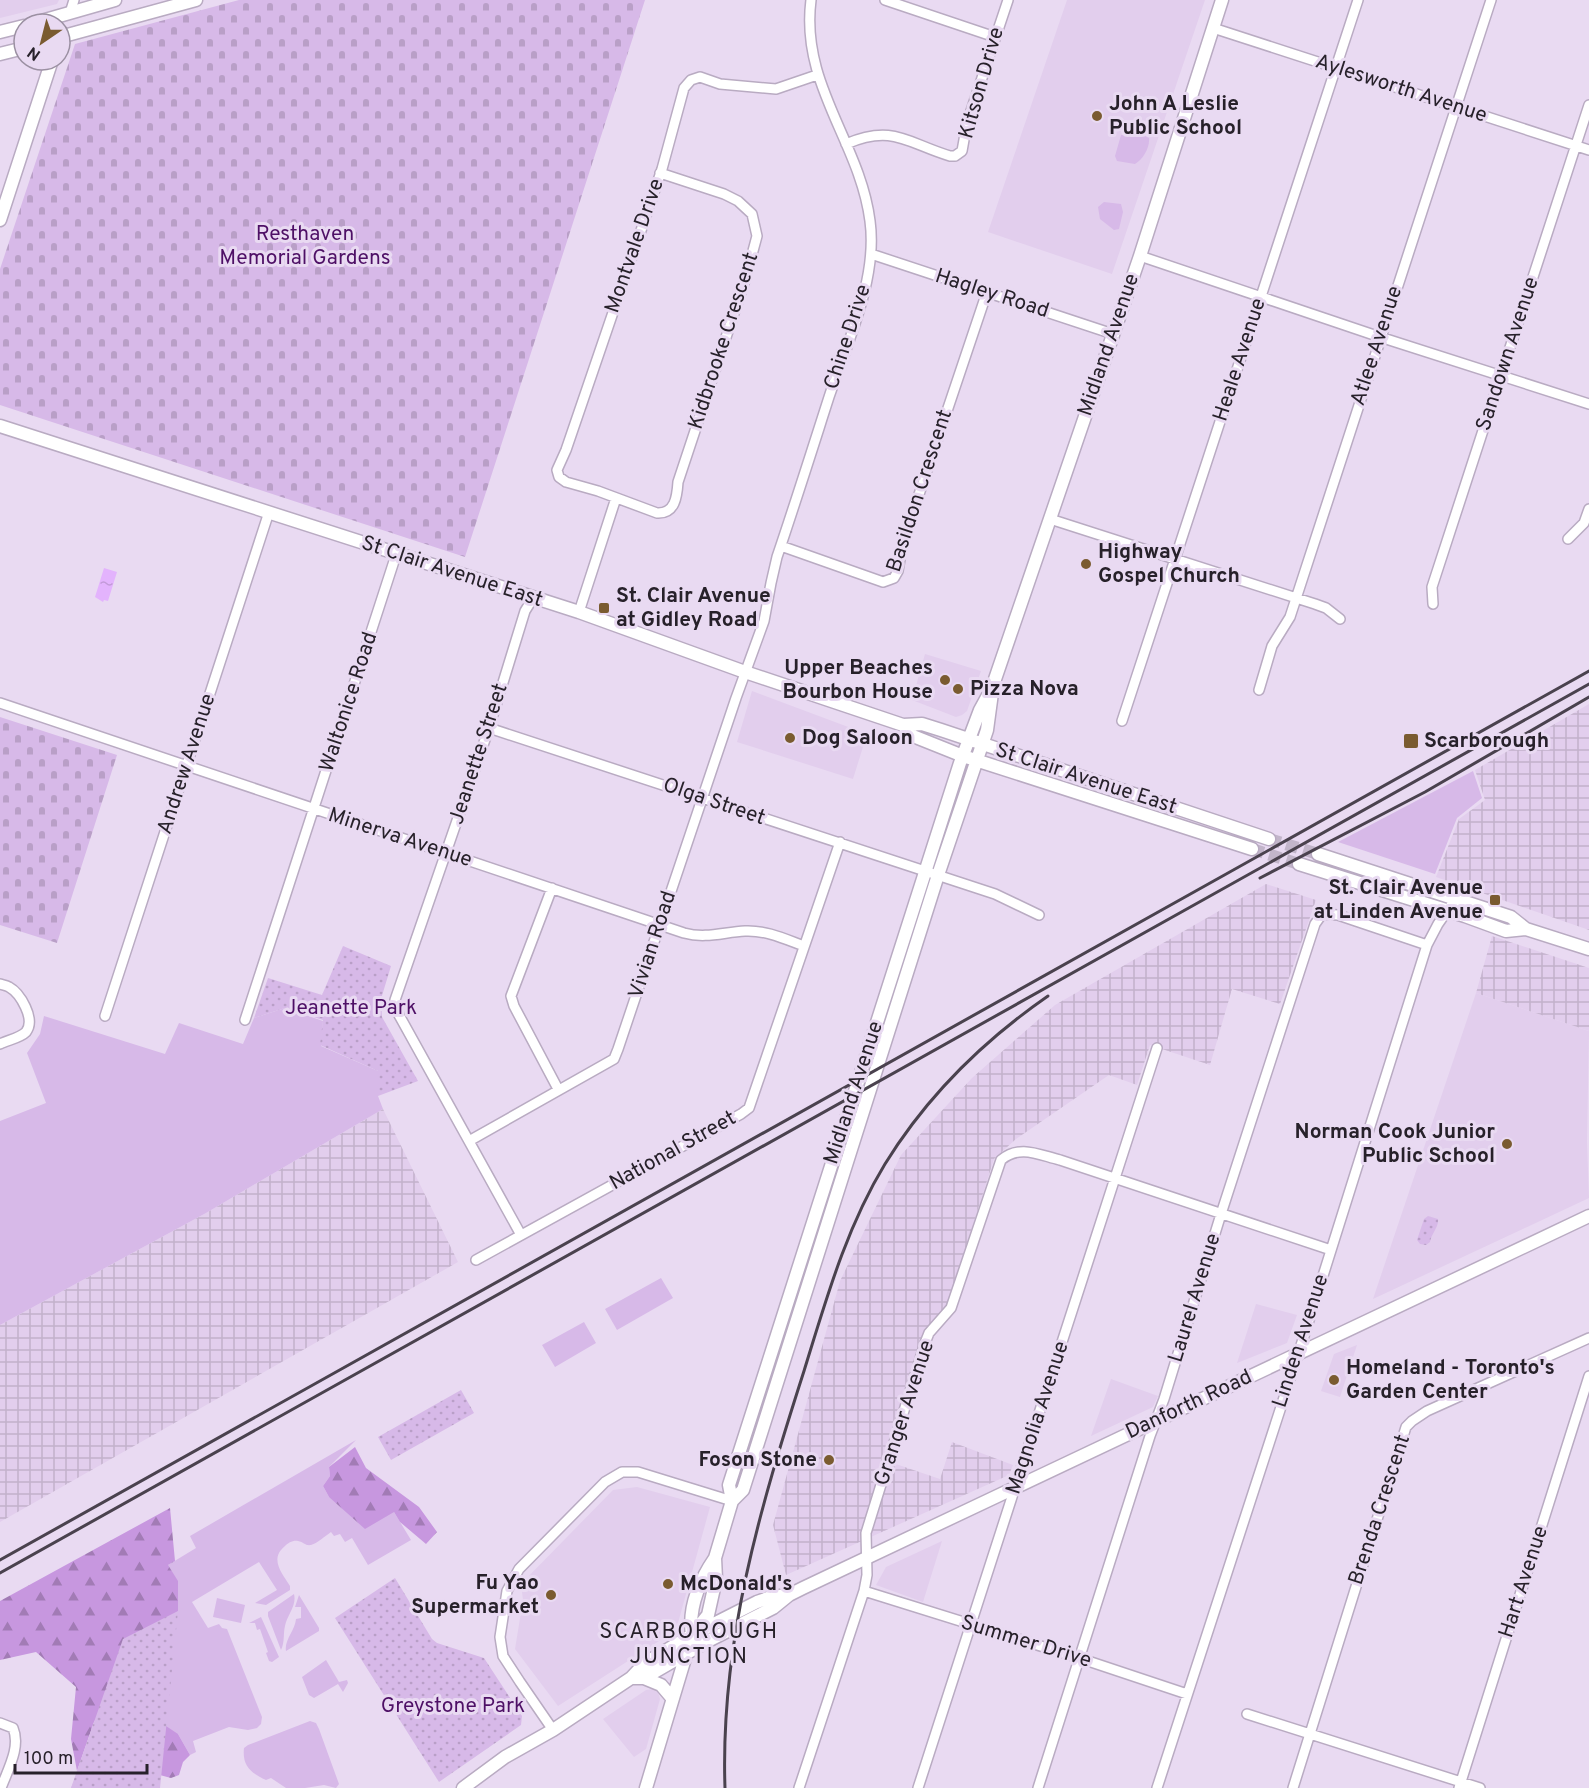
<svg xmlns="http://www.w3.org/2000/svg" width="1589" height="1788" font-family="Overpass,sans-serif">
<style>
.built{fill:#e2ceed}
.industrial{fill:url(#industrial-grid)}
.green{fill:#d7b9e8}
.forest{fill:url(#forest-firs)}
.cemetery{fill:url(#cemetery-stones)}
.park{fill:url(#park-dots)}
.water{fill:url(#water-ripples)}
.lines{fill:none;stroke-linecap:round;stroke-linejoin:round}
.major-tunnel{stroke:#c2b5ca;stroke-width:12;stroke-dasharray:12 6;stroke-linecap:butt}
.minor-casing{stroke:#b9abc2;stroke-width:12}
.major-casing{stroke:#b9abc2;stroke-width:15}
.minor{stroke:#fff;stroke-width:9}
.major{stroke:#fff;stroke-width:12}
.rail{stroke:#4a424e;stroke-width:3}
.poi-dot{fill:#7a5b30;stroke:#e9daf2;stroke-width:2}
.labels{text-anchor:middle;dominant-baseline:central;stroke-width:6;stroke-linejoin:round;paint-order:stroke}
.street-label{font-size:21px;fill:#27212a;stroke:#e9daf2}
.poi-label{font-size:21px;font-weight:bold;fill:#27212a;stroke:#e9daf2;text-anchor:start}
.park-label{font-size:21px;fill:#4e1066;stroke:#e9daf2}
.neighbourhood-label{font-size:22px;letter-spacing:1.5px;fill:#27212a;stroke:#e9daf2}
</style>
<defs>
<pattern id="industrial-grid" width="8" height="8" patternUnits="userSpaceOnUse" patternTransform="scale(1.5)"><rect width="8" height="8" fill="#e2ceed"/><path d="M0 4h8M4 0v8" fill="none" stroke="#c2b1cb"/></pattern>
<pattern id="forest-firs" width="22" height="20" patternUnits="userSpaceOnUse" patternTransform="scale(1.5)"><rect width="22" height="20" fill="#c797df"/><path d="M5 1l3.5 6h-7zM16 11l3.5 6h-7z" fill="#a27bb5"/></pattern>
<pattern id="cemetery-stones" width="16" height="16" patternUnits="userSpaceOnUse" patternTransform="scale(1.5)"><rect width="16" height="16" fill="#d7b9e8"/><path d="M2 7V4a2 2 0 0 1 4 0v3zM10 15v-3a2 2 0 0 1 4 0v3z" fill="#b99fc7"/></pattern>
<pattern id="park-dots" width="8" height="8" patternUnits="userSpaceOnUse" patternTransform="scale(1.5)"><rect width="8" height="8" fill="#d7b9e8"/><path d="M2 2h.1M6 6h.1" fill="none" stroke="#b99fc7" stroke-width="1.8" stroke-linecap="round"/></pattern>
<pattern id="water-ripples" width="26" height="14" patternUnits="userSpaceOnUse" patternTransform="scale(1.5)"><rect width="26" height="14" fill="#e3b3fd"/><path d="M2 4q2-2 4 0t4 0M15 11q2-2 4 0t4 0" fill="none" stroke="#c39ad9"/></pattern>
</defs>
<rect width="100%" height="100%" fill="#e9daf2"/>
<path class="built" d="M0,0h59l-2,4 -57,14z
M1067,0h138l-93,274 -124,-42z
M925,654l56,17 -14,40 -5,4 -6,2 -44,-17z
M752,691l115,43 -14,45 -116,-37z
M1476,993l113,38 -2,111 2,56 -216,101z
M1256,1304l41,11 -10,28 -50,20z
M1357,1345l-17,52 -19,-6 13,-37z
M1111,1379l47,17 -5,11 -62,29z
M637,1487l73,20 -32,116 -8,11 -112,72 -43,-57 8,-49 -2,-16 92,-94z
M942,1541l-19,61 -47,-17 10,-18z
M653,1689l5,3 2,7 -14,50 -12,8 -31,-38 43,-29z"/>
<path class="industrial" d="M1589,704v226l-153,-53 23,-58 26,-19 -10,-30z
M1266,884l50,16 -36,104 -48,-15 -22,76 -60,-20 -13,40 -28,-10 -93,64 -22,20 -48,150 -21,22 -41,129 56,19 12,-37 61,23 -4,10 -223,100 -13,-50 67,-244 61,-126 71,-77 83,-73z
M1492,936l97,32v63l-113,-38z
M383,1109l75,153 -458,260v-197l206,-112z"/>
<path class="green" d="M1139,133l10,5c1,10 -6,21 -14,26l-18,-3 -2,-5 6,-21 15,1z
M1104,202l17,2 2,8 -4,17 -5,1 -14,-11 -2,-12z
M1473,771l9,27 -25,20 -22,56 -97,-32z
M285,1008l38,13 -2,25 57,25v25l5,13 -177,104 -206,112v-204l46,-18 -19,-50 13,-19 4,-18 121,38 14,-31 64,21 11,-26z
M661,1278l12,20 -56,32 -12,-21z
M584,1322l12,21 -41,24 -13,-22z
M356,1440l-27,27 1,9 -7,10 6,11 65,15 17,28 -43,25 -16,-27 -7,4 -5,-8 -6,2 -3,-4c-6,4 -13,11 -20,13 -6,1 -7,-3 -13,-4 -5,-1 -10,2 -13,5 -16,13 -3,27 5,40v4l-24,15 -11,-2 22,-13 -18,-28 -67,40 16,26 11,-4 3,4 5,1 35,88 -1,7 -4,4 -9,2 -19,-3 -36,14 3,11 -6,3 -12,-21 -107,54 97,-223 28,-17 -6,-12z
M294,1594c3,12 -7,21 -9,32 -2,8 0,16 -4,24l-13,-34v-4z
M299,1595l20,33v3l-33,20c-2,-11 9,-20 10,-32l5,-1v-11h-6z
M217,1598l28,7 -4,18 -28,-6z
M261,1617l18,40 -7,5 -3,-1 -3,-8 2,-1 -8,-23 -3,1 -2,-7h-6z
M326,1660l13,22 8,-2 1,3 -5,9 -5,-8 -24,14 -5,-3 -7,-18z
M310,1721l6,2 3,6 20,55 -3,4 -12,-3 -19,3h-19l-15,-10 -5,2c-15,-7 -24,-14 -22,-32l4,-3z"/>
<path class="forest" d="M355,1447l11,21 53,39 18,25 -11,12 -26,-22 -6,-10 -29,17 -36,-32 -6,-11 7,-10 -1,-9z
M170,1508l5,53 -7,4 10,16v30l-44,50 -40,61 -17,49 -6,-32 5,-52 -40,-35 -36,8v-59z
M166,1726l12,8 12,21 -7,7 -4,13 -8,3 -15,-4v-37z"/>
<path class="cemetery" d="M239,0h406l-180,557 -465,-152v-136l75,-225z
M0,717l117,38 -60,188 -57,-18z"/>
<path class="park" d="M343,946l48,20 -10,33 1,18 36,64 -40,15v-25l-58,-26 3,-25 -38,-12 -31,10 14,-40 54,17z
M1428,1216l10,3c1,8 -7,15 -8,23l-4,3 -6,-1 -3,-4 7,-21z
M461,1390l13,23 -83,47 -13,-23z
M395,1578l37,61 5,4 47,15 38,58 -1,9 -82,57 -104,-164z
M178,1611l-18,177h-89l52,-149z"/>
<path class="water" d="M104,568l13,4 -9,29 -4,-1 -1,2 -8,-5z"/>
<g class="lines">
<path class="major-tunnel" d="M1269,839l49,15
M1252,849l47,15"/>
<defs>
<path id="minor" d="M885,0l110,37
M70,13l4,-13
M1213,28l376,122
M846,144c47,-20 61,-1 104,12h5l7,-5 5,-28 41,-123
M660,173l64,21 14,7 14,13 5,22 -11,41 -68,205c-1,15 -3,32 -21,31l-59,-22 -32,-9 -7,-5 -2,-7 9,-20 96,-281 22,-81 7,-8 9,-3 20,7 56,5 41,-14
M871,254l242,80
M1140,256l240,81 209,67
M1050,519l265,85 11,4 14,11
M1568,539l16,-16 5,-14
M781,546l102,36 11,-4 4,-7 5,-29 84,-250
M1433,604l-1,-17 157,-482
M579,612l37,-114
M1259,690l13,-44 18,-29 201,-617
M0,703l684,230c22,6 40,-1 61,-2 21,-1 40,8 59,15
M1122,721l236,-721
M489,728l506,166 44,21
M552,888l-41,108 3,10 44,83
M0,984c3,1 6,1 9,3 11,6 27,32 17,45 -6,6 -18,8 -26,12
M105,1016l164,-504
M245,1020l151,-465
M469,1141l145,-82 4,-10 118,-351 28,-77 7,-38 6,-26c18,-53 35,-107 52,-160 18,-54 49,-118 41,-176 -10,-79 -70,-136 -59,-221
M521,1235l-122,-220 -4,-15 94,-272 36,-117 8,-13
M476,1260l265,-146 8,-6 91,-266
M864,1591l215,67 108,36
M1247,1714l233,74
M0,1723l13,5c8,19 -5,41 -12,60
M553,1730l-33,-48 -17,-26 -3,-19 7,-46 12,-22 86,-87 17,-10h16l94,29
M799,1788l65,-197 3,-16 -1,-42 59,-190 4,-10 22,-25 50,-148c19,-16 38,-5 59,0l271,90
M918,1788l239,-740
M1038,1788l112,-352 14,-37 57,-185 94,-290 7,-10 16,1 89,30
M1157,1788l148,-455 122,-388 11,-21 18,-26
M1293,1788l113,-361 6,-6 15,-10 162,-73
M1459,1788l130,-412"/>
<path id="major" d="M31,24l84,-24
M0,32l24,-6
M60,37l136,-37
M0,54l24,-6
M0,220l52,-160
M0,426l579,186 166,60 158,53 19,-1 19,6 328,109
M903,725l10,11 50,20 289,93
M1318,854l193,63 15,12 63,20
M1299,864l166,52 41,15 20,-2
M732,1501l11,-11 195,-615 49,-145 5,-37
M692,1635c-4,-27 8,-55 23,-77
M631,1678h13l62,-36 67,-34 16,-13 14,-7 786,-372
M644,1678l17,7 11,13
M463,1788l42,-31 48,-27 78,-52 13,-14 48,-29 65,-33 14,-5 17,-2
M646,1788l46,-153 16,-20 8,-36 -1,-21 17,-57 -3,-16 231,-722 20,-53 12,-22 148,-432 82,-256"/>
</defs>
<use href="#minor" class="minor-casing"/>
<use href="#major" class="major-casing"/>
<use href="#minor" class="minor"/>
<use href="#major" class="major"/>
<path class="rail" d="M1260,878l165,-86 164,-95
M0,1560l1589,-889
M0,1573l1589,-889
M725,1788c-5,-146 35,-280 79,-417 22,-71 42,-143 81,-207 42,-68 98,-123 163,-168"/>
</g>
<g class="poi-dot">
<circle cx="1097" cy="116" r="6"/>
<circle cx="1086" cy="564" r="6"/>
<rect x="598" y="602" width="12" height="12" rx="3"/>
<circle cx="945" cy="680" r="6"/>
<circle cx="958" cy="689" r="6"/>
<circle cx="790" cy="738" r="6"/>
<rect x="1403" y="733" width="16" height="16" rx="3"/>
<rect x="1489" y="894" width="12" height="12" rx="3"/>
<circle cx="1507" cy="1144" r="6"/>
<circle cx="1334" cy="1380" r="6"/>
<circle cx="829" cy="1460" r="6"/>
<circle cx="668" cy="1584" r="6"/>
<circle cx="551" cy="1595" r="6"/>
</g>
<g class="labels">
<g class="street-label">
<text transform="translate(982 83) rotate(-74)">Kitson Drive</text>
<text transform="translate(1401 89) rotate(18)">Aylesworth Avenue</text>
<text transform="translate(635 246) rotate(-71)">Montvale Drive</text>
<text transform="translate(992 294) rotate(18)">Hagley Road</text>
<text transform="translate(848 337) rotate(-72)">Chine Drive</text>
<text transform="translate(724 341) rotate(-72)">Kidbrooke Crescent</text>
<text transform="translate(1109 345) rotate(-71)">Midland Avenue</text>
<text transform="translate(1377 346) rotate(-72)">Atlee Avenue</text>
<text transform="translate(1508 354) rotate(-72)">Sandown Avenue</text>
<text transform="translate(1240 360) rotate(-72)">Heale Avenue</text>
<text transform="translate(920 491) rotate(-72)">Basildon Crescent</text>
<text transform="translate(452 572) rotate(18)">St Clair Avenue East</text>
<text transform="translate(349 702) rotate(-72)">Waltonice Road</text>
<text transform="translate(479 754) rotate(-72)">Jeanette Street</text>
<text transform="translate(187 764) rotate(-72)">Andrew Avenue</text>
<text transform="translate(1086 779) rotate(18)">St Clair Avenue East</text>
<text transform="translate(714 802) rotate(19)">Olga Street</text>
<text transform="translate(400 838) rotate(18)">Minerva Avenue</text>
<text transform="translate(653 945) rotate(-72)">Vivian Road</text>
<text transform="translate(854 1093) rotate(-72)">Midland Avenue</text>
<text transform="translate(673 1151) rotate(-29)">National Street</text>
<text transform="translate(1195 1298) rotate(-73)">Laurel Avenue</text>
<text transform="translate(1301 1341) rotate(-72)">Linden Avenue</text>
<text transform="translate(1189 1405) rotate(-25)">Danforth Road</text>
<text transform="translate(905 1413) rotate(-72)">Granger Avenue</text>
<text transform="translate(1038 1418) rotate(-72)">Magnolia Avenue</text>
<text transform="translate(1380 1510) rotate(-72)">Brenda Crescent</text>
<text transform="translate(1524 1582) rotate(-72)">Hart Avenue</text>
<text transform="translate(1026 1642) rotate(17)">Summer Drive</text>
</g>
<g class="poi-label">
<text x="1109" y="104">John A Leslie<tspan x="1109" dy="24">Public School</tspan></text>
<text x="1098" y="552">Highway<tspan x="1098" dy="24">Gospel Church</tspan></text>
<text x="616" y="596">St. Clair Avenue<tspan x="616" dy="24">at Gidley Road</tspan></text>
<text x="933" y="668" text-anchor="end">Upper Beaches<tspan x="933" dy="24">Bourbon House</tspan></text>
<text x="970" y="689">Pizza Nova</text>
<text x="802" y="738">Dog Saloon</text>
<text x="1424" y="741">Scarborough</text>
<text x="1483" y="888" text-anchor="end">St. Clair Avenue<tspan x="1483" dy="24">at Linden Avenue</tspan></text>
<text x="1495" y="1132" text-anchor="end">Norman Cook Junior<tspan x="1495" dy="24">Public School</tspan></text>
<text x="1346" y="1368">Homeland - Toronto's<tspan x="1346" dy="24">Garden Center</tspan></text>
<text x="817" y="1460" text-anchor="end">Foson Stone</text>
<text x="539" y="1583" text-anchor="end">Fu Yao<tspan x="539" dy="24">Supermarket</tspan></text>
<text x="680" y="1584">McDonald's</text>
</g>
<g class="park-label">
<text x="305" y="234">Resthaven<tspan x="305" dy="24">Memorial Gardens</tspan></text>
<text x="351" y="1008">Jeanette Park</text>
<text x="453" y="1706">Greystone Park</text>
</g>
<g class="neighbourhood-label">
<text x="689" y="1632">SCARBOROUGH<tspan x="689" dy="25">JUNCTION</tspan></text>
</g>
</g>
<g transform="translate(42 42) rotate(215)"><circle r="28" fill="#e9daf2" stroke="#9b90a2" stroke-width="1.5"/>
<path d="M0-4.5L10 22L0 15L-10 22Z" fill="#7a5b30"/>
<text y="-9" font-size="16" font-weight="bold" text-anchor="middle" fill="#27212a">N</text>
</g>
<path d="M15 1764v9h132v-9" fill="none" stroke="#27212a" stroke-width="3"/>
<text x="24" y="1764" font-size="18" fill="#27212a" stroke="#e9daf2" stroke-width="4.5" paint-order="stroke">100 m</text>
</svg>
